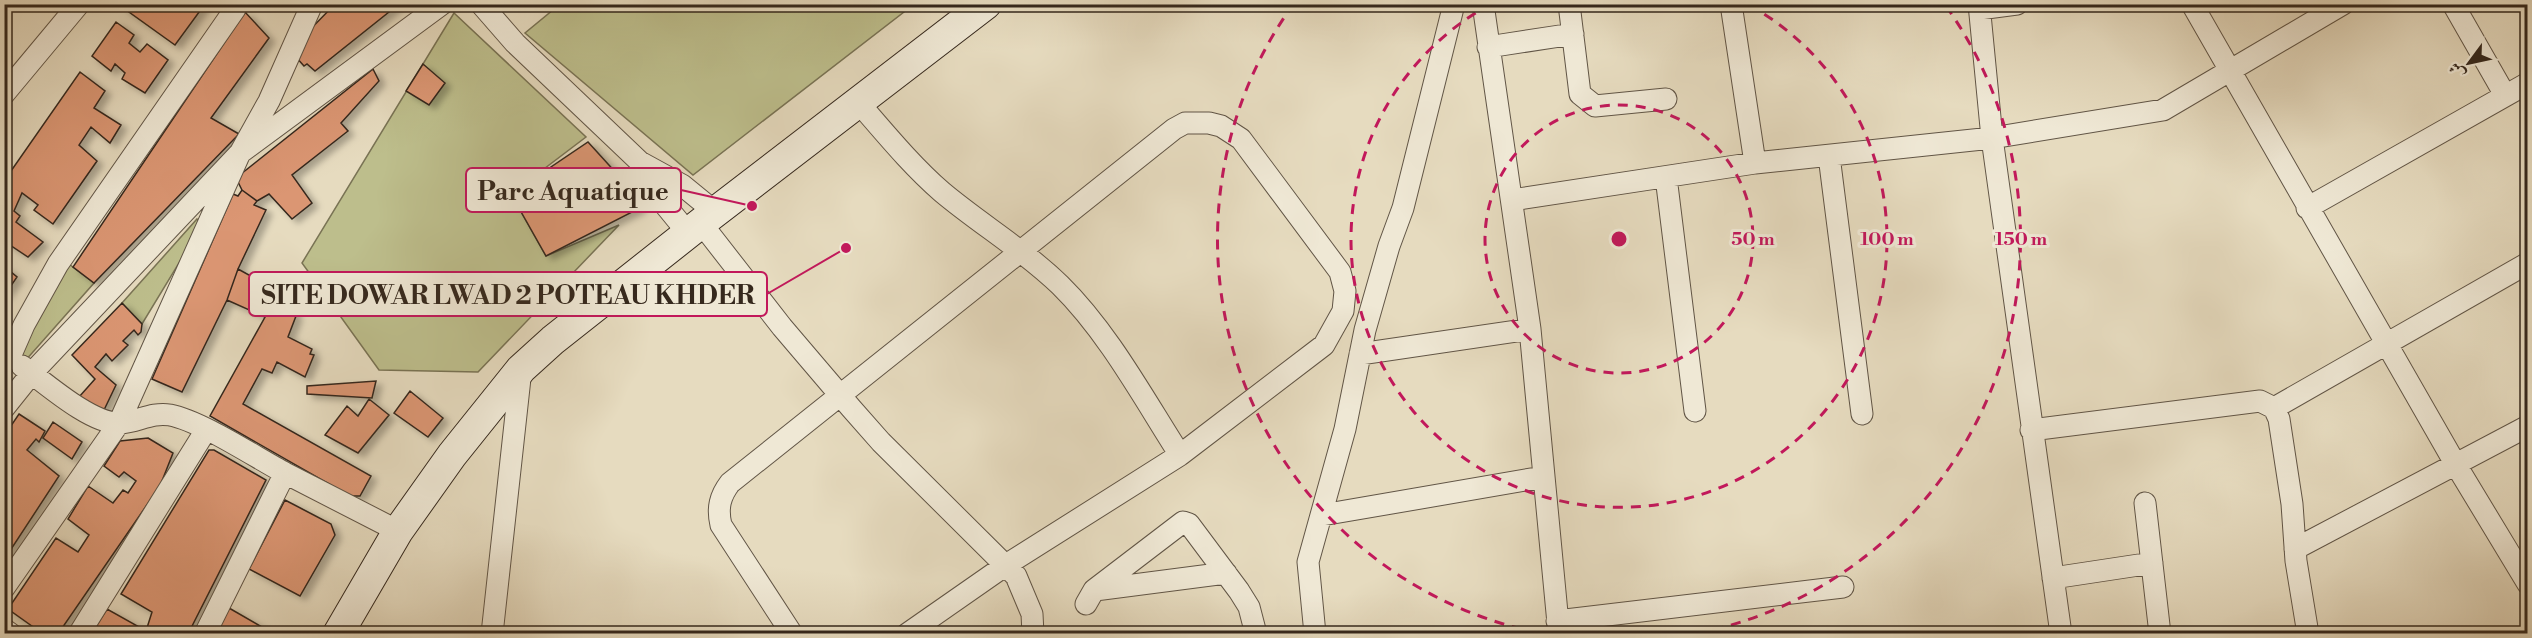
<svg xmlns="http://www.w3.org/2000/svg" width="2532" height="638" font-family="'Libre Bodoni',Amiri,serif">
<style>
.green{fill:#bdbe8c;stroke:#797354;stroke-width:1.5}
.building{fill:#db9673;stroke:#35281d;stroke-width:1.5;filter:url(#shadow)}
.lines{fill:none;stroke-linecap:round;stroke-linejoin:round}
.street-casing{stroke:#615546;stroke-width:23}
.secondary-casing{stroke:#35281d;stroke-width:32}
.street{stroke:#efe8d5;stroke-width:21}
.secondary{stroke:#efe8d5;stroke-width:30}
.ring{fill:none;stroke:#c2185b;stroke-width:3;stroke-dasharray:10 8}
.centre{fill:#c2185b;stroke:#efe8d5;stroke-width:3}
.ring-label{font-size:18px;text-anchor:middle;font-weight:bold;fill:#c2185b;stroke:#efe8d5;stroke-width:6;stroke-linejoin:round;paint-order:stroke}
.leader{fill:none;stroke:#c2185b;stroke-width:2}
.callout-dot{fill:#c2185b;stroke:#efe8d5;stroke-width:2}
.callout{fill:#efe8d5;stroke:#c2185b;stroke-width:2}
.callout-label{font-size:26px;text-anchor:middle;font-weight:bold;fill:#35281d}
</style>
<defs>
<filter id="shadow"><feDropShadow dx="6" dy="4" stdDeviation="3" flood-color="#0004"/></filter>
</defs>
<rect width="100%" height="100%" fill="#e6dbbf"/>
<filter id="stains"><feTurbulence type="fractalNoise" baseFrequency=".00333" numOctaves="4"/><feColorMatrix values="0 0 0 0 .2 0 0 0 0 .09 0 0 0 0 .02 0 0 0 .5 -.17"/></filter>
<radialGradient id="worn" r=".72"><stop offset=".6" stop-color="#630" stop-opacity="0"/><stop offset="1" stop-color="#630" stop-opacity=".3"/></radialGradient>
<path class="green" d="M559,5h354l-220,170 -168,-142z
M454,13l132,124 -75,57 35,62 73,-31 -141,147 -99,-2 -77,-107z
M197,219l5,6 -60,99 -20,-21z
M65,261l29,22 -69,78 -9,-8z"/>
<path class="building" d="M124,4h81l-30,41 -53,-38z
M335,4h64l-84,67 -8,-7 -3,2 -9,-10 1,-12z
M245,12l24,26 -58,80 28,16 -145,149 -21,-16z
M116,22l18,13 -5,8 11,9 7,-8 21,16 -23,33 -23,-14 3,-6 -10,-9 -4,7 -19,-15z
M423,64l22,19 -16,22 -23,-14z
M373,69l6,12 -38,42 7,8 -56,44 20,28 -20,16 -23,-25 -12,7 -15,-11 -6,-12z
M80,72l25,19 -11,17 27,17 -11,18 -19,-16 -12,18 18,16 -44,63 -19,-14 4,-5 -16,-12 -8,18 6,5 -4,6 27,20 -15,15 -24,-16v-60z
M588,142l40,44 12,22 -94,48 -35,-62z
M242,190l15,11 -3,4 12,5 -28,59 -11,31 -45,92 -30,-13 81,-185 5,2z
M4,266l13,11 -13,19z
M238,269l45,25 13,22 -8,21 24,12 -2,5 4,1 -9,22 -28,-15 -5,11 -10,-4 -19,35 128,72 -11,20h-10l-140,-80 55,-99 -38,-17z
M122,303l20,21 -1,8 -3,3 -4,-5 -11,11 5,4 -16,16 -6,-7 -11,13 21,18 -12,25 -25,-13 16,-18 -23,-24z
M376,381l-4,17 -65,-4v-8z
M410,391l33,27 -15,19 -34,-24z
M369,399l20,16 -31,38 -33,-18 22,-29 11,10z
M19,414l26,17 -6,11 -3,-3 -9,11 32,26 -55,84v-124z
M53,422l29,20 -10,17 -29,-21z
M148,438l25,15 -13,33 -102,148h-19l-3,-5 -28,-20 48,-71 22,14 11,-17 -21,-16 20,-33 25,17 10,-13 5,3 8,-12 -12,-9 -5,5 -15,-11 16,-25z
M209,450h5l52,30 -78,154h-97l16,-25 39,22 6,-19 -31,-18z
M285,500l46,24 4,11 -35,61 -51,-27z
M229,608l45,26h-58z"/>
<g class="lines">
<defs>
<path id="street" d="M481,4l34,39 125,119 42,23 33,27
M1483,4l47,325 29,305
M1569,4l11,90 15,12 71,-7
M1731,4l24,159
M1979,4l13,134 69,496
M2192,4l264,461 72,119
M2453,4l52,91
M1979,9l38,-5
M1488,47l85,-13
M4,94l75,-90
M858,102c27,31 53,63 84,90 38,32 82,58 118,93 48,47 84,114 120,170l-174,110 -99,69
M1829,156l33,258
M640,162l12,27 36,44
M1666,177l29,234
M1512,200l243,-37 237,-25 171,-28 180,-106
M2307,208l221,-125
M701,223l81,104 69,81 30,34 135,134 16,38 1,20
M1360,354l170,-25
M10,357l14,-32 34,-61 177,-255
M22,366c22,16 70,59 98,57 18,-1 31,-11 50,-8 31,6 85,42 115,58
M4,408l28,-35 208,-220 202,-149
M2274,408l254,-145
M2031,430l229,-29 14,7 5,11 13,85 4,57 12,73
M2145,503l15,131
M1322,515l221,-38
M2295,549l233,-123
M2053,578l99,-15
M4,588l115,-165 121,-270 29,-52 43,-97
M1095,590l131,-17
M1086,604l8,-14 89,-68 6,2 50,67 10,16 7,27
M1557,621l286,-34
M4,629l7,5
M79,634l127,-204
M205,634l80,-161 113,58
M492,634l29,-265
M792,634l-71,-109c-4,-17 -1,-29 9,-42l444,-354 11,-6h24l12,3 20,13 99,133 5,19 -2,20 -19,34 -144,110
M1315,634l-7,-72 37,-133 20,-99 24,-84 14,-38 51,-204"/>
<path id="secondary" d="M338,634l60,-103 54,-76 69,-86 32,-29 148,-117 285,-219"/>
</defs>
<use href="#street" class="street-casing"/>
<use href="#secondary" class="secondary-casing"/>
<use href="#street" class="street"/>
<use href="#secondary" class="secondary"/>
</g>
<g class="ring">
<circle cx="1619" cy="239" r="134"/>
<path d="M1749 5A268 268 0 1 1 1489 5"/>
<path d="M1539 633A402 402 0 0 1 1292 6M1946 6A402 402 0 0 1 1699 633"/>
</g>
<circle cx="1619" cy="239" r="9" class="centre"/>
<g class="ring-label">
<text x="1753" y="245">50 m</text>
<text x="1887" y="245">100 m</text>
<text x="2021" y="245">150 m</text>
</g>
<path class="leader" d="M752 206L681 190M846 248L767 294"/>
<g class="callout-dot">
<circle cx="752" cy="206" r="6"/>
<circle cx="846" cy="248" r="6"/>
</g>
<g class="callout">
<rect x="466" y="168" width="215" height="44" rx="6"/>
<rect x="249" y="272" width="518" height="44" rx="6"/>
</g>
<g class="callout-label">
<text x="573" y="200">Parc Aquatique</text>
<text x="508" y="304">SITE DOWAR LWAD 2 POTEAU KHDER</text>
</g>
<rect width="2532" height="638" fill="none" stroke="#e6dbbf" stroke-width="24"/>
<rect x="6" y="6" width="2520" height="626" fill="none" stroke="#35281d" stroke-width="3"/>
<rect x="12" y="12" width="2508" height="614" fill="none" stroke="#35281d" stroke-width="1.5"/>
<g transform="translate(2469 63) rotate(237)" stroke="#efe8d5" stroke-width="4.5" paint-order="stroke">
<path d="M0-4.5L10 22L0 15L-10 22Z" fill="#35281d"/>
<text y="-9" font-size="16" font-weight="bold" text-anchor="middle" fill="#35281d">ش</text>
</g>
<rect width="100%" height="100%" filter="url(#stains)"/>
<rect width="100%" height="100%" fill="url(#worn)"/>
</svg>
